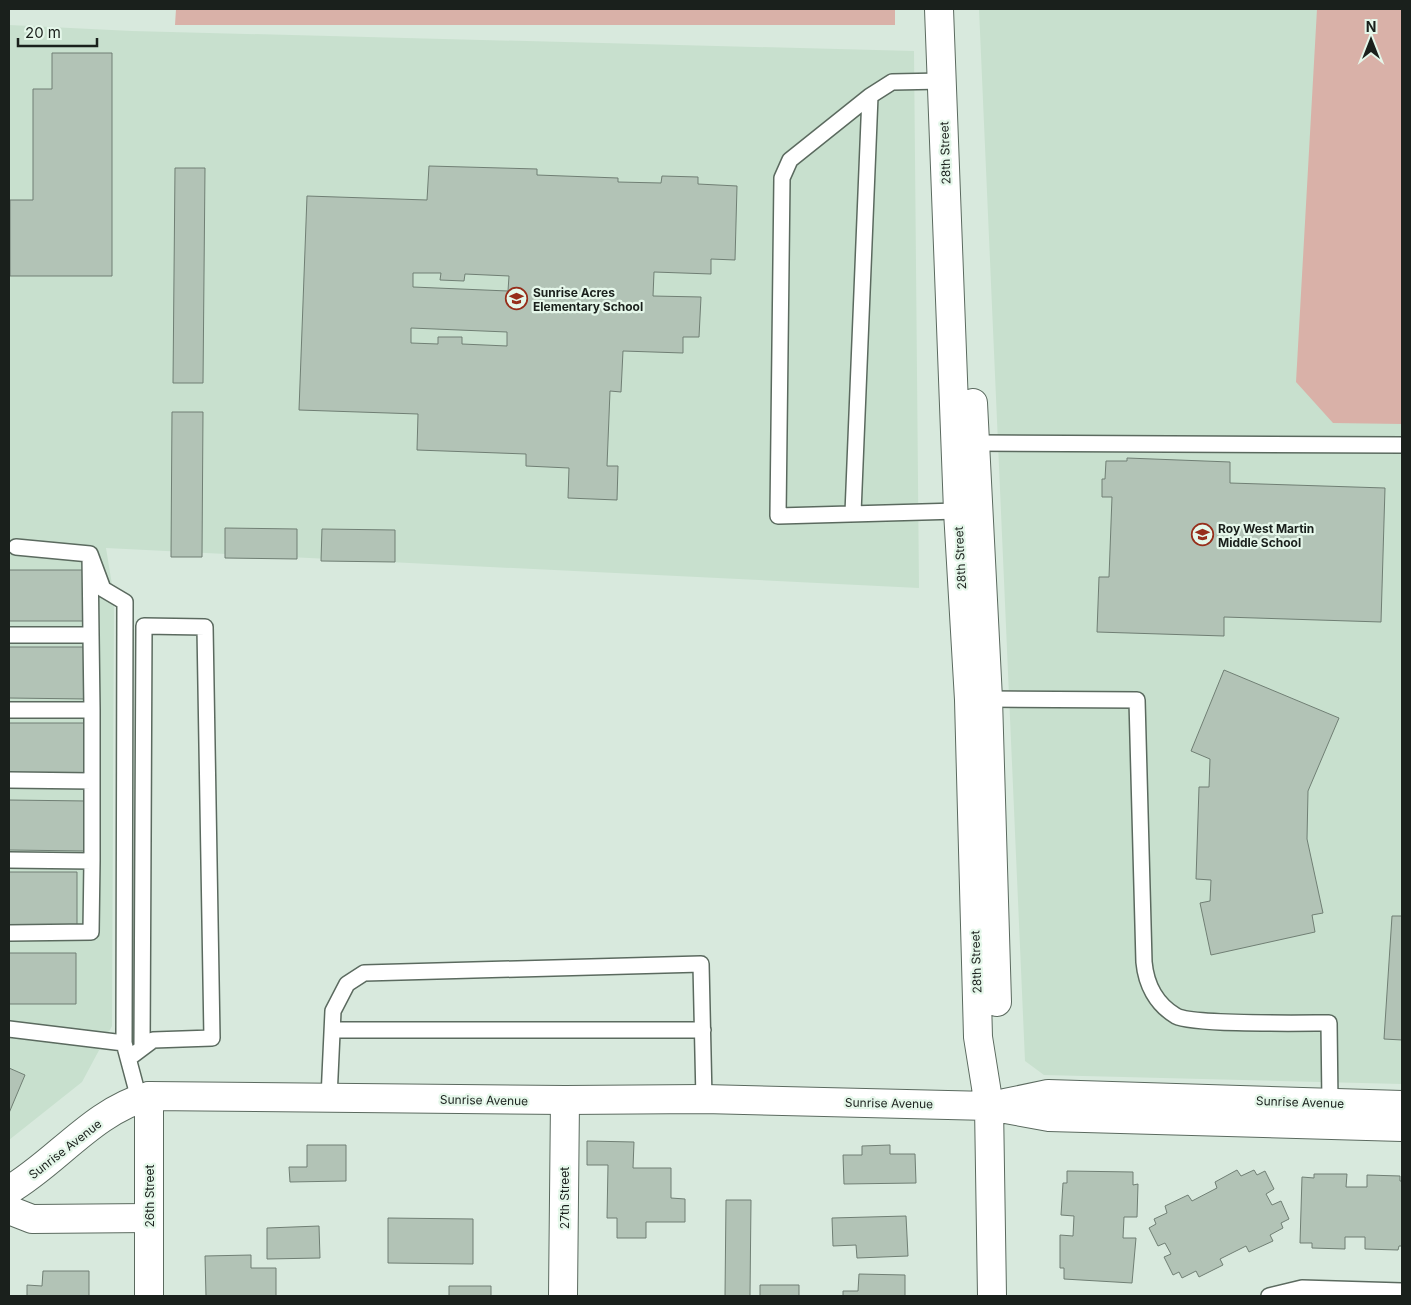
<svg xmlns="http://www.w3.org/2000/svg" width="1411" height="1305" font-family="Inter,sans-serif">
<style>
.built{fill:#c8e0ce}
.green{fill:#d9b1a8}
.building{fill:#b2c3b6;stroke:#707f74;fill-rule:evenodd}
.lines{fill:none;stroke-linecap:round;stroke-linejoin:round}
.service-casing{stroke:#5b6a5f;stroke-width:18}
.minor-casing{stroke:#5b6a5f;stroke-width:30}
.tertiary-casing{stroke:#5b6a5f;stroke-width:30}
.service{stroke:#fff;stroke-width:15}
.minor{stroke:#fff;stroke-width:28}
.tertiary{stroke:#fff;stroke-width:28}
.labels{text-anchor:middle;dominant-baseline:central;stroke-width:4.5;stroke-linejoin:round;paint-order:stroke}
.street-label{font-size:12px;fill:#1a201c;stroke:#e5f7ea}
.poi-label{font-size:12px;font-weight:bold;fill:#1a201c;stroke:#e5f7ea;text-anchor:start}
</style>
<rect width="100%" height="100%" fill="#d8e9dd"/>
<path class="built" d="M979,9h423v1075l-358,-9 -19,-14z
M9,25l123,6 782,20 5,537 -813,-40 8,49 -2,429 -30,56 -73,58z"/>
<path class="green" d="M176,9h719v16h-720z
M1317,9h85v415l-69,-1 -37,-41z"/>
<path class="building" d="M52,53h60v223h-102v-76h23v-111h19z
M429,166l108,3v6l81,3v4l43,1 1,-7 36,1v7l39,2 -2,74 -24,-1v15l-57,-2 -1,24 48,1 -2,40h-16v16l-60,-2 -2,41 -11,-1 -3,75h11l-1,34 -49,-2 1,-30 -43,-2v-12l-109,-4 1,-36 -119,-4 8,-214 120,4zM413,273h28l-1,7 24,1 1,-7 44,2 -1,15 -95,-4zM411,328l96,4v14l-45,-2v-7h-24v7l-27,-1z
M175,168h30l-2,215h-30z
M172,412h31l-1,145h-31z
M1127,458l103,4v21l155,5 -4,134 -157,-5v19l-127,-4 2,-55h10l3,-80h-10v-18h3l1,-18h21z
M225,528l72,1v30l-72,-1z
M322,529l73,1v32l-74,-1z
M9,570h79v51h-79z
M9,647h78v52l-78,-1z
M1224,670l115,48 -31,73 -1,48 16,74 -11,2 3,17 -104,23 -11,-52 10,-2 1,-21 -15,-1 3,-92h10l1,-28 -19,-8z
M9,723h78v51h-78z
M9,800l78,1 -1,50 -77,-1z
M9,872h68v53h-68z
M1392,916h10v124l-18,-1z
M9,953h67v51h-67z
M9,1068l16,7 -16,38z
M587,1141l47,1 -1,26h38v30l14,1v23h-39v16h-29v-20h-10l1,-53h-21z
M307,1145h39v36l-56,1 -1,-15h18z
M890,1145v9h25l1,29 -72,1 -1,-29h19v-9z
M1237,1170l4,6 13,-6 3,5 8,-4 9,18 -8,5 6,11 9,-4 8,18 -8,4 2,5 -13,7 3,6 -24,11 -3,-6 -26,13 3,6 -24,12 -3,-6 -14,7 -3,-6 -6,3 -9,-18 7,-3 -6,-11 -7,3 -9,-18 7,-4 -2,-5 13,-6 -2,-7 23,-11 4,6 25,-13 -2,-6z
M1067,1171l66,1v13l5,-1 -1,33h-13l-1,21h13l-4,45 -68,-4v-11h-4v-33l13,1 1,-20 -13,-1 2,-32h4z
M1314,1174h33l-1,13h21v-12l33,1v5h2v65h-3l-1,4 -33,-1v-12h-20v12l-33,-1v-5h-12l2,-66 12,1z
M726,1200h25l-1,96h-25z
M906,1216l2,40 -51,2 -1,-13 -23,1 -1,-28z
M388,1218l85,1v45l-85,-1z
M319,1226l1,32 -53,1v-31z
M251,1255v13h25v28h-70l-1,-40z
M43,1271h46v25h-62v-11l15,1z
M859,1274l46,1v21h-62v-5h15z
M760,1285h39v11h-39z
M449,1286h42v10h-42z"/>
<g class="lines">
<defs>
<path id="service" d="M943,81l-51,1 -22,14 -80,64 -8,18 -4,338 180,-5
M975,443l427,2
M853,513l17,-417
M90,554l13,35 22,13 -1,441
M9,635h82l-1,-81 -74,-7
M988,699l149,1 7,262c2,22 12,42 32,54 17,9 126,7 153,7l1,80
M9,710h83l-1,-75
M9,780l83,1v-71
M9,860l83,1v-80
M9,933l82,-1 1,-71
M9,1029l115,14 15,56
M333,1030h370
M129,1058l24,-18 59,-2 -7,-411 -61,-1 -2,422
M329,1098l4,-87 14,-27 17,-11 337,-9 3,135
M1269,1296l33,-8 100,3"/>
<path id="minor" d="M149,1296v-200
M563,1296l2,-196"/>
<path id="tertiary" d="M939,9l19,502 11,189 9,337 11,69 3,190
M973,403l15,296 9,303
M1005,1103l43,-9 354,11
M9,1190c48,-28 84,-79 140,-94l416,4 139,-1 285,7 60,11 353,10
M9,1210l23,9 117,-1"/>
</defs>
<use href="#service" class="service-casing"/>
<use href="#minor" class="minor-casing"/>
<use href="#tertiary" class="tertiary-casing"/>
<use href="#service" class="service"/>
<use href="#minor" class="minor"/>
<use href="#tertiary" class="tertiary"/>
</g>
<defs>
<symbol id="school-ring" viewBox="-11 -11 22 22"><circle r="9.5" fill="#e5f7ea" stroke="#962d1a" stroke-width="1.5"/><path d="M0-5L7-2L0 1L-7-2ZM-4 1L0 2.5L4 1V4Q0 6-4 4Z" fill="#962d1a"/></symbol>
</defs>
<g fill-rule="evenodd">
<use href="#school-ring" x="504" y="286" width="25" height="25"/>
<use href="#school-ring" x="1190" y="522" width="25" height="25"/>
</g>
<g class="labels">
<g class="street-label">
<text transform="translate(945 153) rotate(-92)">28th Street</text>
<text transform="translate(960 558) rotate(-93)">28th Street</text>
<text transform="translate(976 962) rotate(-92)">28th Street</text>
<text transform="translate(484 1100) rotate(1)">Sunrise Avenue</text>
<text transform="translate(1300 1102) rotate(2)">Sunrise Avenue</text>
<text transform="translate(889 1103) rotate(1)">Sunrise Avenue</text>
<text transform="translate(65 1149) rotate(-38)">Sunrise Avenue</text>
<text transform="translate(149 1196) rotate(-90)">26th Street</text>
<text transform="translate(564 1198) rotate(-90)">27th Street</text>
</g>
<g class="poi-label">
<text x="533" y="292">Sunrise Acres<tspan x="533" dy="14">Elementary School</tspan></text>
<text x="1218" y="528">Roy West Martin<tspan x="1218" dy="14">Middle School</tspan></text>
</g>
</g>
<rect width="1411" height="1305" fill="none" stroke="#1a201c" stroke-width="20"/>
<g transform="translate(1371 40)" stroke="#e5f7ea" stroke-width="4" paint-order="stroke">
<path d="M0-4L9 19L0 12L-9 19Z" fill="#1a201c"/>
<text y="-8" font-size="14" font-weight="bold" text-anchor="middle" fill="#1a201c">N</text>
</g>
<path d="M18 38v8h79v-8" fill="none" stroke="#1a201c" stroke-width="2.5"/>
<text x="25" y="38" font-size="15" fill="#1a201c" stroke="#e5f7ea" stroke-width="4" paint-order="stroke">20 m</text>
</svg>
